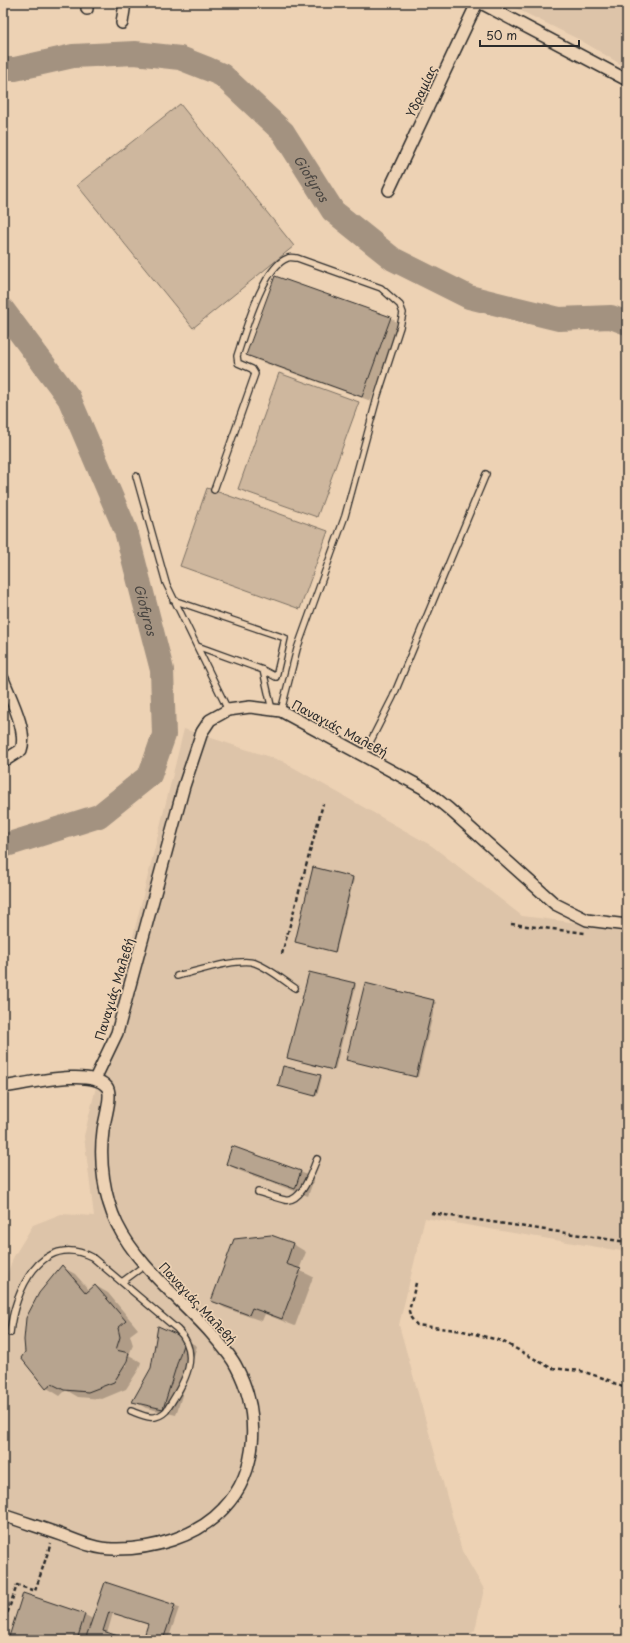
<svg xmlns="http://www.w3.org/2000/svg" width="630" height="1643" font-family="'Playpen Sans',sans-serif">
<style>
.built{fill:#ddc4a9}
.green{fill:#ceb79e;stroke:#7c7164}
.shadow{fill:#0003;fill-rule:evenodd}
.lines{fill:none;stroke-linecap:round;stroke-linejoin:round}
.river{stroke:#a39280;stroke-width:24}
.building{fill:#b7a48f;stroke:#2b2b2b}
.lane-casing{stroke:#2b2b2b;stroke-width:8}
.street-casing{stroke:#2b2b2b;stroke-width:14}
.path{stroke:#2b2b2b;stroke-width:2.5;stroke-dasharray:4 3;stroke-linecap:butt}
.lane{stroke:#edd2b4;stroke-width:5.5}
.street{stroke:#edd2b4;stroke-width:11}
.labels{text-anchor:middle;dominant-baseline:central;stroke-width:3.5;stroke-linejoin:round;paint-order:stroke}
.street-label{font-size:12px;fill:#2b2b2b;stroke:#edd2b4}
.water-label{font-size:13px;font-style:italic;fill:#494540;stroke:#edd2b4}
</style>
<rect width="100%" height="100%" fill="#edd2b4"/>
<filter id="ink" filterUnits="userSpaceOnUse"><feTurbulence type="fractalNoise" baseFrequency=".025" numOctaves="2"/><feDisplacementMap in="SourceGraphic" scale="8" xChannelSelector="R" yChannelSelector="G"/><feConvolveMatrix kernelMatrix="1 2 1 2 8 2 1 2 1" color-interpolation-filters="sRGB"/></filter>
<g filter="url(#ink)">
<path class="built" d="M505,3h122v65l-45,-27z
M184,729l98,32 150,85 90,70 105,13v323l-202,-34 -26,107 63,226 22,38 -9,41 -9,10h-463v-353l10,-29 20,-33 28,-11 33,2 -10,-80z"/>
<path class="green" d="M180,104l114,142 -101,82 -116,-143z
M279,373l80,29 -42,115 -79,-28z
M207,488l121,43 -28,78 -120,-43z"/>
<path class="shadow" d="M390,318l9,5 -28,78 -115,-41 -9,-6z
M352,878l2,1 -18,73 -40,-10z
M355,984l1,1 -21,85 -45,-11z
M366,985l70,17 -18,75 -69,-17z
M320,1076l2,1 -5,19 -36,-9z
M233,1147l68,25 13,7 -6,17 -68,-25 -13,-7z
M270,1236l23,8 13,8 -7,18 14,7 -18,49 -30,-12 -3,7 -37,-13 -13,-8z
M62,1267l13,7 15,17 6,-5 12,7 30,36 -8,6 3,10 -4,10 12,7 -2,7 -13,20 -24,10 -24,-2 -12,-7 -6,6 -13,-8 -25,-30zM127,1356h2l-3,10h-2z
M184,1339l13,7 -21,69 -30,-7 -13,-7z
M105,1583l74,25 -11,32h-24l5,-15 -36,-12 -6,21 19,6h-117l15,-45 61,20 8,4z"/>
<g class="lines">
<g class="river">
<path id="s1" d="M3,69h12l58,-13 62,-3 45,5 28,11 14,6 61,57 50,79 60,48 76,38 90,22 52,-2 16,6"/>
<path id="s2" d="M3,310l66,88 57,133 36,139 2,65 -14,40 -51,41 -96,30"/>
</g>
</g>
<path class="building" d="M275,276l116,41 -29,80 -116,-42z
M313,867l40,10 -18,75 -40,-10z
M309,972l46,11 -22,87 -46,-12z
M365,983l69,17 -18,77 -70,-17z
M283,1066l38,9 -6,21 -37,-10z
M232,1146l69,25 -6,18 -69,-25z
M271,1235l22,8 -7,21 15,5 -19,50 -30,-11 -3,7 -38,-14 23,-62z
M62,1265l24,28 9,-8 31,36 -8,7 2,9 -4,13 13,3 -2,8 -13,21 -26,10 -24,-2 -12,-6 -6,5 -25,-31 4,-6 -1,-12 2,-22 13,-25z
M158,1326l27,12 -22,71 -31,-7 19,-34z
M105,1582l70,23 -12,35h-20l5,-16 -39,-12 -6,19 27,9h-45z
M23,1593l62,21 -8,26h-69z"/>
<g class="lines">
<defs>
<path id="lane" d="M136,476l30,107 62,127
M214,490l41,-116 -3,-5 -14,-6 -1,-7c8,-24 26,-90 51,-98 2,-1 6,0 9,0l84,30 19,17 3,8 -3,14 -23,71 -32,118 -48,133 -16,62
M173,600l112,38 -9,39 -13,-7
M197,646l66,24 9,40
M363,756l30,-59 93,-223
M177,976c18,-4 62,-19 78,-13 14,5 28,17 40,25
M258,1192c8,2 18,6 27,8 17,3 26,-28 32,-41
M122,1282l23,-17
M10,1333c4,-41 31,-102 82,-76l85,72c27,26 5,57 -11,82 -11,11 -22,5 -35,0"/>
<path id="street" d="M481,3l146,77
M87,9v-6
M122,23l3,-20
M389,190l88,-187
M3,679c7,18 25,52 18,71l-14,9 -4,1
M95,1079l22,-46 67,-247 18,-54 8,-12 18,-10 22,-3 31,4 142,77 26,21 106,95 32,16 40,5
M3,1087c23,-3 89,-20 104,0 6,8 -3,34 -4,44 -4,30 1,66 14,93 21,43 63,74 94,109 9,11 19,21 25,33 24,45 24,105 -13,143 -26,28 -72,41 -110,40 -18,0 -35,-8 -51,-14 -20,-7 -39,-13 -59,-20"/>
</defs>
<use href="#lane" class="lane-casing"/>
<use href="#street" class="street-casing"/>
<path class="path" d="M511,924l74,9
M282,954l41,-150
M431,1213l196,29
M416,1283l-7,28 2,7 6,7 46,6 39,10 49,27 30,3 25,8 21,10
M3,1626l14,-41 18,6 16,-48"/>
<use href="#lane" class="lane"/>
<use href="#street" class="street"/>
</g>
</g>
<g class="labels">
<g class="street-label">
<text transform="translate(421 91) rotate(-65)">Υδραμίας</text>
<text transform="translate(340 728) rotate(28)">Παναγιάς Μαλεβή</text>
<text transform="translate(114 989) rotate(-73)">Παναγιάς Μαλεβή</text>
<text transform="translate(198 1303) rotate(47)">Παναγιάς Μαλεβή</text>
</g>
<g class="water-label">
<text stroke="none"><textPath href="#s1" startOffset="362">Giofyros</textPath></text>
<text stroke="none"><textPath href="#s2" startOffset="336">Giofyros</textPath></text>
</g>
</g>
<rect width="630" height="1643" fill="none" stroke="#edd2b4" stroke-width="16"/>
<rect x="8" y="8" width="614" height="1627" fill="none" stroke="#2b2b2b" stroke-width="1.5" filter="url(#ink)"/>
<path d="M480 40v6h99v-6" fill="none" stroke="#2b2b2b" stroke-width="2"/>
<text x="486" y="40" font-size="12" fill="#2b2b2b" stroke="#edd2b4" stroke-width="3" paint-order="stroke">50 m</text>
</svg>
